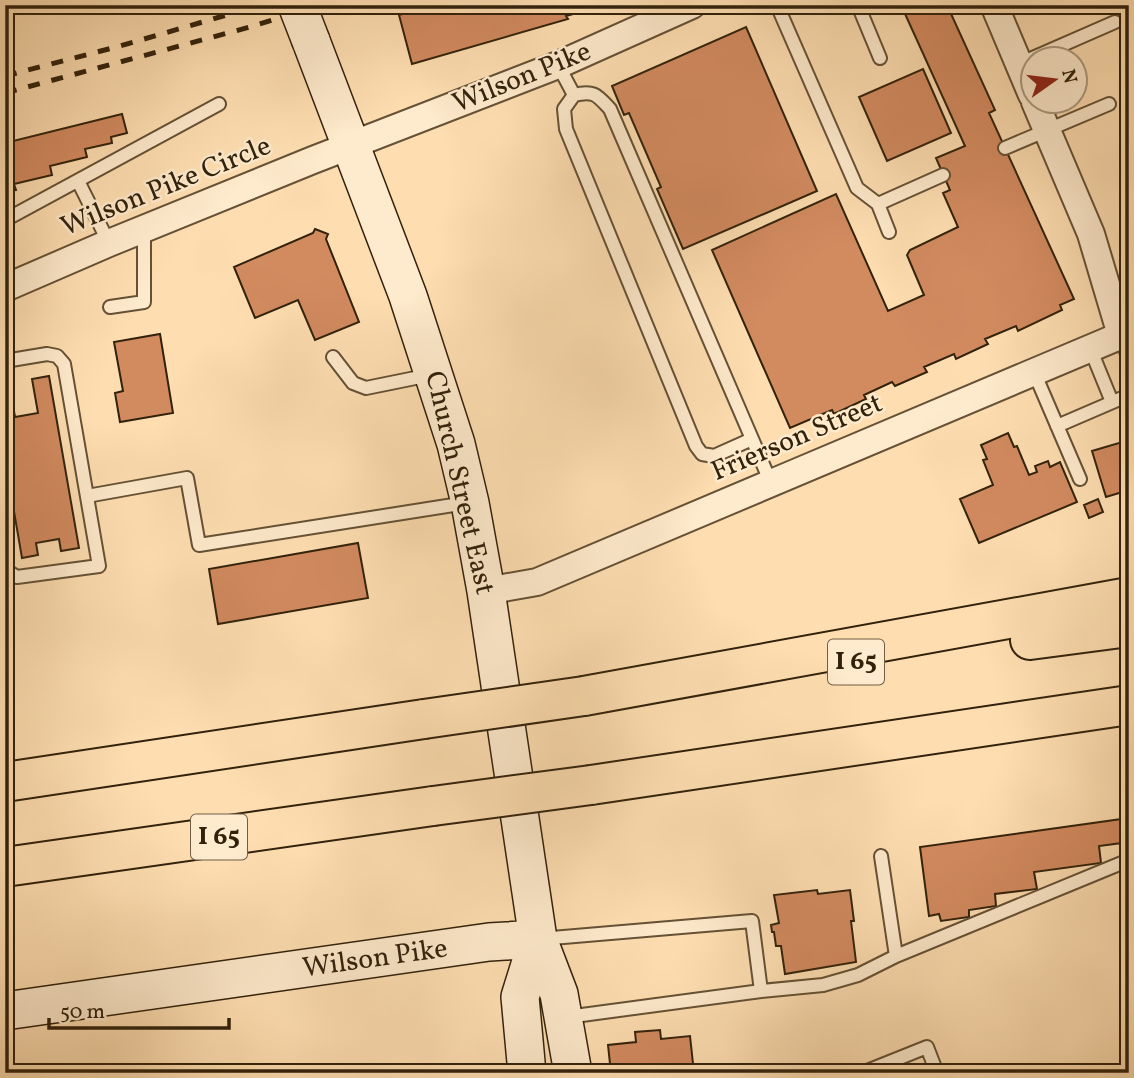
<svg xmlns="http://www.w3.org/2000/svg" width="1134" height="1078" font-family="Vollkorn,serif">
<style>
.building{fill:#d28a5f;stroke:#32220c;stroke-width:2}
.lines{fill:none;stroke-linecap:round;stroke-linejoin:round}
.lane-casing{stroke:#655135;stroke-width:16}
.street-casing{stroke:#655135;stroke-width:30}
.secondary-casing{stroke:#32220c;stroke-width:40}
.highway-casing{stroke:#32220c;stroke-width:42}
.lane{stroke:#feeacc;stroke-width:12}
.street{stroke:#feeacc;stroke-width:26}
.secondary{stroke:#feeacc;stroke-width:37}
.highway{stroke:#fedeb1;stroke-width:38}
.rail{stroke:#32220c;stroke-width:5;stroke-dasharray:12 12;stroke-linecap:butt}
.secondary-bridge-casing{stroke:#32220c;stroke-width:40;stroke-linecap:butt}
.highway-bridge-casing{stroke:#32220c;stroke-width:42;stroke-linecap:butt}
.secondary-bridge{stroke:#feeacc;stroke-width:37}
.highway-bridge{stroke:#fedeb1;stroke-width:38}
.labels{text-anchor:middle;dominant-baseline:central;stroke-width:5;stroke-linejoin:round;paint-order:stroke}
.shield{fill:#feeacc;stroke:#6f5e46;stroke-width:2}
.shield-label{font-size:26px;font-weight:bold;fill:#32220c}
.street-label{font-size:28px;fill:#32220c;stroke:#feeacc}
</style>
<rect width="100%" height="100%" fill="#fedeb1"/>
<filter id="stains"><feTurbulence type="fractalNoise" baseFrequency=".00286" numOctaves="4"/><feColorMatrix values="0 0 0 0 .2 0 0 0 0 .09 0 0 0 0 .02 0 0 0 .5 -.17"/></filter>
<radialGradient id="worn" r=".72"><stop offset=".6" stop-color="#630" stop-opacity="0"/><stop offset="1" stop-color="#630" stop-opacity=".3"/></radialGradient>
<path class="building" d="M425,5h23l1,6 20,-6h136l-39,11 2,3 -156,45 -13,-49 27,-8z
M901,5h46l48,105 -6,3 85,186 -14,6 2,5 -44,21 -2,-5 -31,13 3,5 -32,15 -2,-5 -30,13 3,5 -32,14 -3,-4 -28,13 2,4 -32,15 -2,-4 -42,18 -78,-178 124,-56 52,117 36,-16 -17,-40 3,-5 48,-23 -15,-34 7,-3 -14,-32 29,-12z
M746,27l71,164 -134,58 -26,-60 4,-2 -32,-74 -5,2 -12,-29z
M923,69l28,64 -64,28 -28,-64z
M122,114l5,19 -16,4 1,6 -27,6 2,8 -37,9 2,9 -38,9 2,6 -11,2v-49z
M315,229l13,5 -2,5 33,83 -44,18 -17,-40 -43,18 -21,-51 79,-34z
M160,334l13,79 -53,9 -5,-29 8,-2 -9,-49z
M49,376l30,172 -18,3 -2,-12 -23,4 2,12 -16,3 -17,-99v-76l4,-1 6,35 23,-4 -6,-34z
M1008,433l6,14 3,-1 12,29 8,-3 -2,-6 13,-5 2,6 10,-5 17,40 -98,41 -19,-44 33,-14 -10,-25 4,-1 -6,-14z
M1129,440v50l-23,7 -14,-46z
M1098,499l5,13 -14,6 -5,-13z
M358,543l10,55 -150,26 -9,-55z
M1129,818v24l-30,4 2,17 -67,9 3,17 -42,5 1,12 -27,4v7l-28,4 -2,-7 -10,2 -9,-69z
M817,890l1,4 32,-4 4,31h-3l5,41 -71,12 -4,-28h-5l-2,-14h-2l-1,-7 8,-2 -5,-28z
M660,1030l1,9 29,-3 4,37h-83l-3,-28 28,-3 -1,-10z"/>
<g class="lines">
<defs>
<path id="lane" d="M777,5l80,183 21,16 11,28
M858,5l22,53
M1019,64l96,-42
M558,65l16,30
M1005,148l104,-44
M78,181l31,62
M878,204l65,-29
M5,220l214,-116
M110,307l34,-5v-73
M1121,335l8,26
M1090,348l22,54
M333,357l20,26 13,5 64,-13
M5,361l42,-7 10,2 7,8 35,202 -82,11 -8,-5 -4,-8
M1034,372l46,107
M1057,426l72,-31
M752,439l-38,17 -12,-2 -6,-8 -130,-317 -2,-20 10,-14c20,-5 23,0 36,14l161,374
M87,496l100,-18 12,67 267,-42
M881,856l15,100
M540,939l212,-18 9,70 -194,26
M761,991l62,-6 35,-10 38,-19 233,-96
M862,1073l65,-26 10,26"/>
<path id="street" d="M994,5l38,90
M1035,102l56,132 30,101
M5,288l104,-45 204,-83 245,-95 134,-60
M486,591l51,-9 592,-250"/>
<path id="secondary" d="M311,41l97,255 48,148 14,59 16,88 52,348 21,55 14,79
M5,1011l484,-69 49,-3
M527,1073l-7,-76 18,-58"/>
<path id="highway" d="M1030,640l99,-13
M584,696l545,-99
M5,782l419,-63
M591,785l538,-80
M5,867l428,-61"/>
</defs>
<use href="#lane" class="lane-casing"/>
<use href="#street" class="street-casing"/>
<use href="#secondary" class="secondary-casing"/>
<use href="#highway" class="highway-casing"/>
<use href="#lane" class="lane"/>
<use href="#street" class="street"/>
<use href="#secondary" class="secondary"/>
<use href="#highway" class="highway"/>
<path class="rail" d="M5,76l115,-30 141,-41
M5,93l245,-66 70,-22"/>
<defs>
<path id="secondary-bridge" d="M297,5l14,36"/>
<path id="highway-bridge" d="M424,719l160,-23
M433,806l158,-21"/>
</defs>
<use href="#secondary-bridge" class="secondary-bridge-casing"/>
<use href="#highway-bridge" class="highway-bridge-casing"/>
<use href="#secondary-bridge" class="secondary-bridge"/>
<use href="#highway-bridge" class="highway-bridge"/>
</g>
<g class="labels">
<g class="shield">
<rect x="828" y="639.5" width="56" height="45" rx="5"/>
<rect x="191" y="814.5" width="56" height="45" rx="5"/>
</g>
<g class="shield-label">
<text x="856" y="662">I 65</text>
<text x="219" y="837">I 65</text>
</g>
<g class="street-label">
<text transform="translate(522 78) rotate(-22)">Wilson Pike</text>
<text transform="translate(166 187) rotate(-22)">Wilson Pike Circle</text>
<text transform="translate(797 438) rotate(-23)">Frierson Street</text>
<text transform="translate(459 483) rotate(77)">Church Street East</text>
<text transform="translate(375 959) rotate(-8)">Wilson Pike</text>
</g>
</g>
<rect width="1134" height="1078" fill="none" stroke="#fedeb1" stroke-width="28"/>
<rect x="7" y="7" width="1120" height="1064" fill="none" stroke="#32220c" stroke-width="3.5"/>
<rect x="14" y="14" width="1106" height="1050" fill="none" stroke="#32220c" stroke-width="2"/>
<g transform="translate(1054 80) rotate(76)"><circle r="33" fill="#feeacc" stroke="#ac9a7f" stroke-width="2"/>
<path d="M0-5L12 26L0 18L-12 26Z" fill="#8f2418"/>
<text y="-10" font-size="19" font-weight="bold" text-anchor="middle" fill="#32220c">N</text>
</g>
<path d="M49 1018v10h180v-10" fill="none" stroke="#32220c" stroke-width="3.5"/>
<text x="60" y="1018" font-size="21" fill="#32220c" stroke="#feeacc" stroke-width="5" paint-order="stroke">50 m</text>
<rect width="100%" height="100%" filter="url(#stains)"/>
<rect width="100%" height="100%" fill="url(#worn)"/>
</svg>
